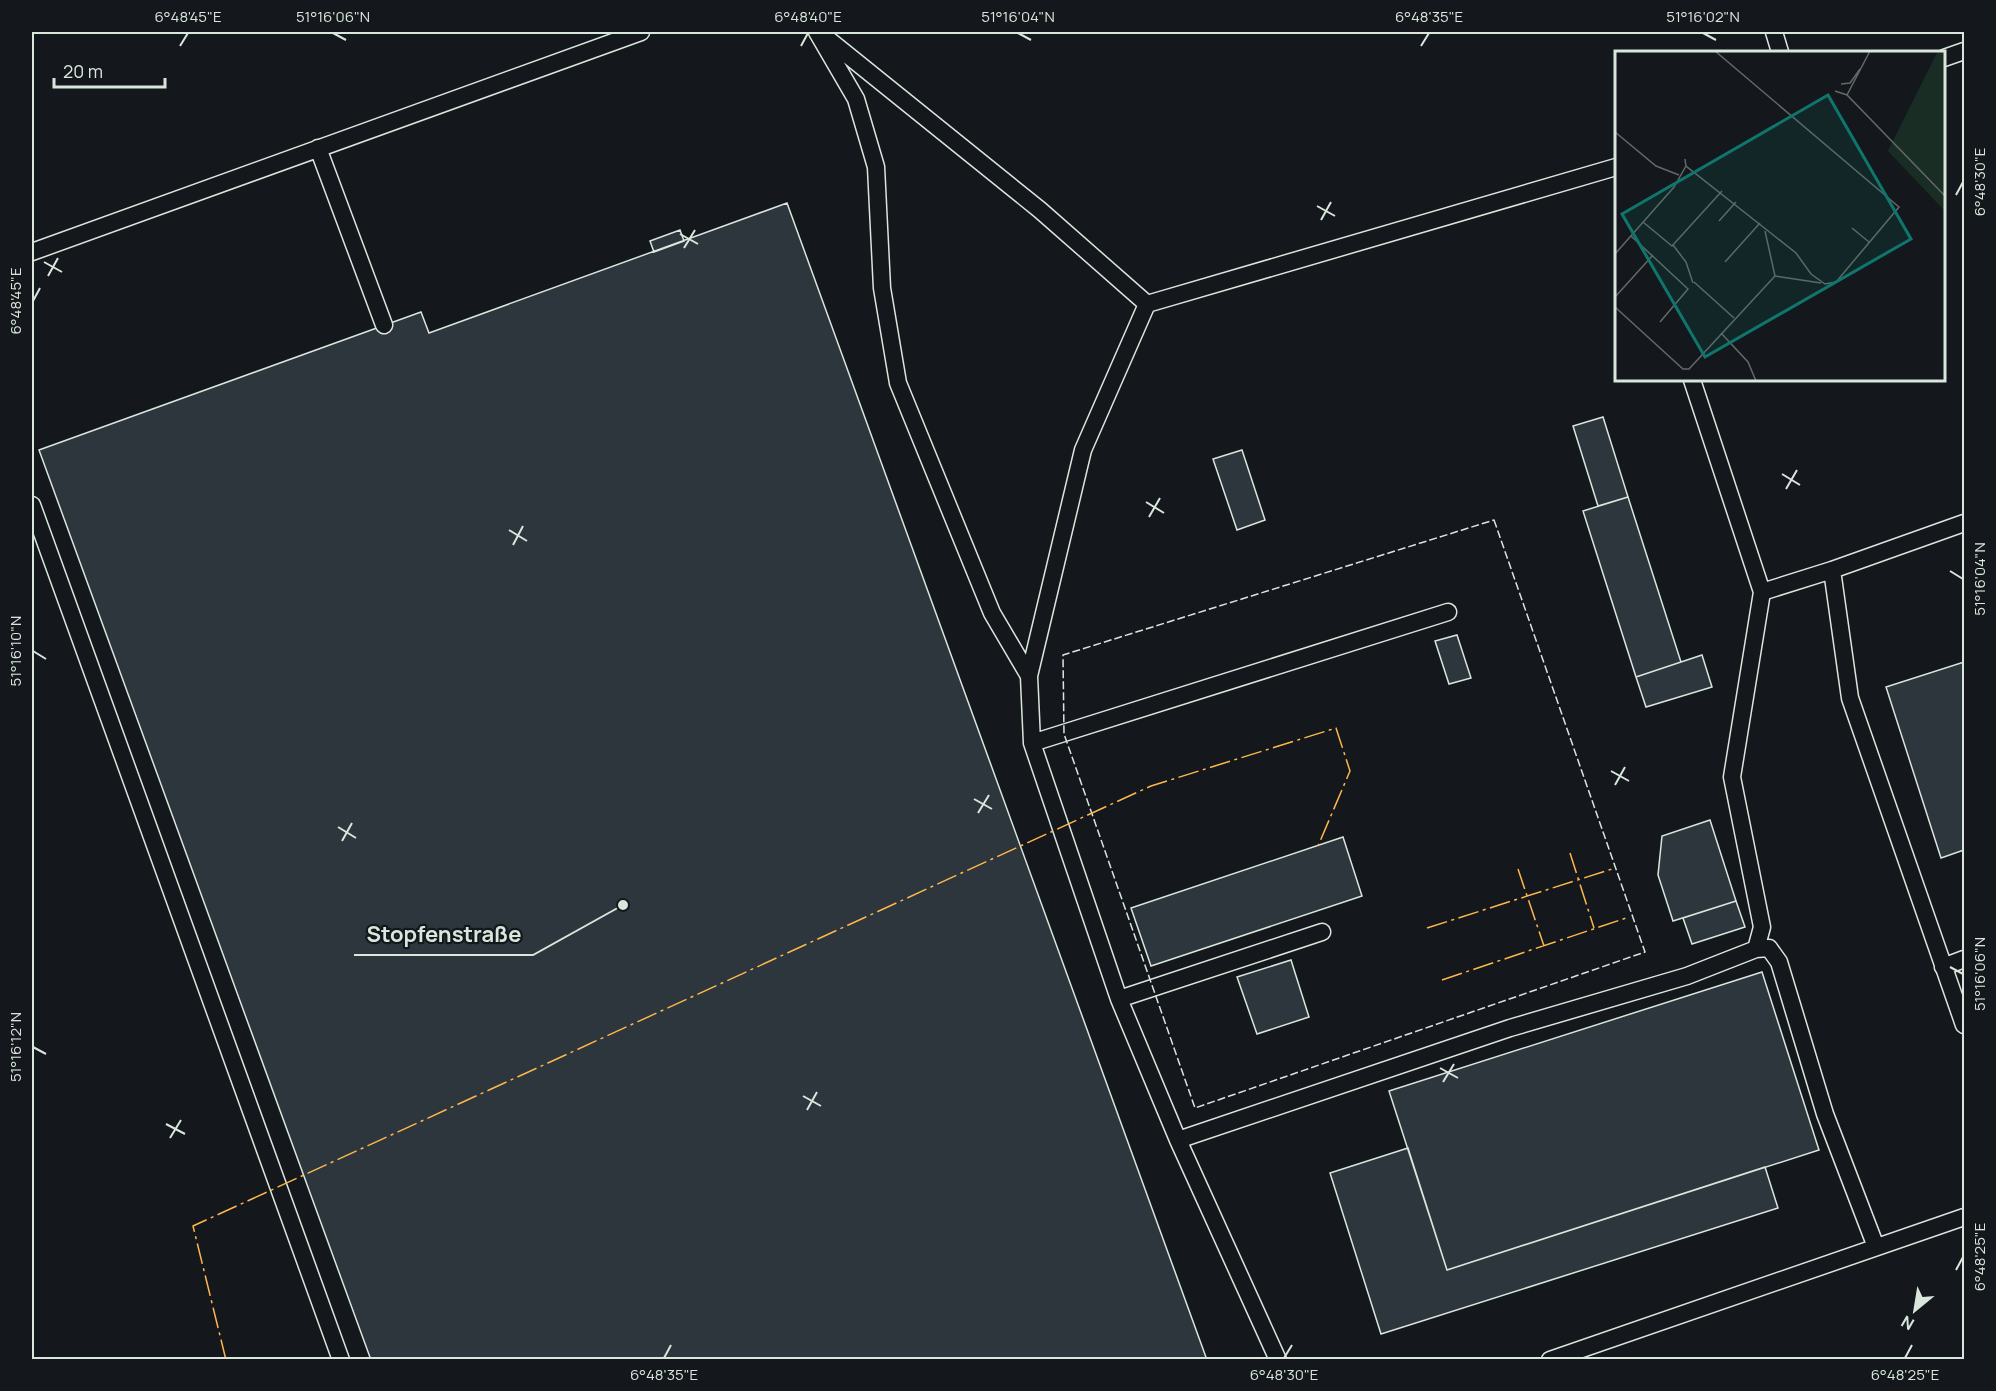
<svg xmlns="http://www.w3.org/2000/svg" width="1996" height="1391" font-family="Manrope,sans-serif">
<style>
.building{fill:#2c363c;stroke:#d8e6dc;stroke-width:1.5}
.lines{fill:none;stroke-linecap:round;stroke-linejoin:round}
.service-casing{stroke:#d8e6dc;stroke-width:19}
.service{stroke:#14181c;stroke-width:16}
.fence{stroke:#d8e6dc;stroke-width:1.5;stroke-dasharray:8 3;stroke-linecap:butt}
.power{stroke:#ffb74d;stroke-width:1.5;stroke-dasharray:21 4.5 3 4.5;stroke-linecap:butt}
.ticks{fill:none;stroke:#d8e6dc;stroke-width:2}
.inset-road{fill:none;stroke:#626a69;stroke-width:1.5}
.view{fill:#0f766e;fill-opacity:0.15;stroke:#0f766e;stroke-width:3}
.inset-edge{fill:none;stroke:#d8e6dc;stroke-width:3}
.leader{fill:none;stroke:#d8e6dc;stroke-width:2}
.callout-dot{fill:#d8e6dc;stroke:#14181c;stroke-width:2}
.callout-label{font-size:22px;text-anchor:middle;font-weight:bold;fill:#d8e6dc;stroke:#14181c;stroke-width:4.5;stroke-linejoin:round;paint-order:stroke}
.neatline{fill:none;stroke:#d8e6dc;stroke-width:2}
.ticks-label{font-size:15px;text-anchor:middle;fill:#d8e6dc}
</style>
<rect width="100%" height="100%" fill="#14181c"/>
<path class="building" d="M787,203l420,1157h-836l-332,-910 382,-138 8,21z
M680,230l4,11 -30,11 -4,-11z
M1603,417l25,80 -30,9 -25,-80z
M1242,450l23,70 -28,10 -24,-71z
M1628,497l53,165 -45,15 -53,-166z
M1457,635l14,43 -22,6 -14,-43z
M1702,655l10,32 -66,20 -10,-30z
M1964,662v188l-23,8 -55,-171z
M1710,820l26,81 -63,20 -15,-46 4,-39z
M1343,837l19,59 -211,70 -20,-58z
M1736,901l9,26 -53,17 -9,-26z
M1291,960l18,57 -52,17 -20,-57z
M1762,972l57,178 -372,120 -58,-179z
M1408,1148l39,122 318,-103 13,41 -397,126 -51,-161z"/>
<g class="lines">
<defs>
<path id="service" d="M817,32l39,67 20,68 6,121 16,95 94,230 37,63 3,67 87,256 59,141 100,220
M1774,32l6,20
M824,36l216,174 107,94 -64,146 -54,226
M1944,58l20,-7
M318,148l66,177
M32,252l609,-220
M1147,304l469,-137
M1692,380l70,212
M32,505l309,855
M1964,523l-132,47 18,128 114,327
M1032,743l416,-131
M1756,949l6,-22 -30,-150 30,-185 70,-22
M1943,967l21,-8
M1119,999l203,-67
M1178,1140l332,-112 177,-52 69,-27 13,-1 10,14 46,152 51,133
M1550,1360l414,-143"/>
</defs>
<use href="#service" class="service-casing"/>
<use href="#service" class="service"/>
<path class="fence" d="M1494,520l151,432 -450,156 -131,-374 -1,-79z"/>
<path class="power" d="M1570,853l24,75
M1518,869l26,77
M1427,928l185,-59
M1442,980l184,-62
M226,1360l-33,-134 958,-440 185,-58 14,43 -32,75"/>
</g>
<path class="ticks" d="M333,33l13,7M1018,33l13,7M1703,33l13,7M180,46l8,-13M801,46l7,-13M1421,46l8,-13M1956,195l7,-13M1317,206l18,10M1321,220l10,-18M680,234l18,10M684,248l11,-18M44,262l18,10M48,276l10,-18M33,301l7,-13M1782,474l18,11M1786,489l11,-19M1146,502l18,11M1149,517l11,-19M509,530l18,11M513,545l10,-19M1950,571l13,8M33,651l13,8M1611,771l18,10M1615,785l10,-18M974,799l18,10M978,813l11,-18M338,827l18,11M342,841l10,-18M1950,967l13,7M33,1047l13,7M1440,1068l18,10M1443,1082l11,-18M803,1096l18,10M807,1110l10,-18M166,1124l19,10M170,1138l11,-18M1956,1270l7,-13M664,1358l7,-13M1284,1358l8,-13M1905,1358l7,-13"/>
<g transform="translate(1615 51)">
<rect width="330" height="330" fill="#14181c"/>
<path d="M323,0h7v160l-57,-60z" fill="#1a2d24"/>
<path class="inset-road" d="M226,33l9,-1 10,-14M220,40l12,4 98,101M232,44l23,-44M0,81l41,34 23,9M70,108l1,7 110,87 15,21 14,10 11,-2 63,-75 -184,-156M104,170l17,-19M28,171l29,24 50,-55M237,177l17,14M150,180l10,45 46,7M16,185l57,53 -28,33M58,194l13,17 7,21M0,203l59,-67 12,-21M110,211l35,-39M79,231l40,36M0,246l38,-42M0,256l68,62h6l86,-93M106,282l27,29 8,19"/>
<path class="view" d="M213,44l83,144 -206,118 -83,-143z"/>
<rect width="330" height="330" class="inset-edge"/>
</g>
<path class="leader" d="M623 905L533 955H354"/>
<circle class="callout-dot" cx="623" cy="905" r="6"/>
<g class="callout-label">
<text x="444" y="942">Stopfenstraße</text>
</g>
<rect width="1996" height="1391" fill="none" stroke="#14181c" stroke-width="66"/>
<g transform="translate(1915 1310) rotate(210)" stroke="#14181c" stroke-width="4.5" paint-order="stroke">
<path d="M0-4.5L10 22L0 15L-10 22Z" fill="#d8e6dc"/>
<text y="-9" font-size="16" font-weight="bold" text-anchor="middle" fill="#d8e6dc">N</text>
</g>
<path d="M54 78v9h111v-9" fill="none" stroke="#d8e6dc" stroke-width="3"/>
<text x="63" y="78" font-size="18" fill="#d8e6dc" stroke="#14181c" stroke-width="4.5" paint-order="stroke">20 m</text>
<rect x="33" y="33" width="1930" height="1325" class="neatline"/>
<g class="ticks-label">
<text x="188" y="22">6°48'45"E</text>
<text x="333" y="22">51°16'06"N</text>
<text x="808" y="22">6°48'40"E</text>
<text x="1018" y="22">51°16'04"N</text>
<text x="1429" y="22">6°48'35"E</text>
<text x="1703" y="22">51°16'02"N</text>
<text transform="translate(1980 182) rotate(-90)" y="5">6°48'30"E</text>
<text transform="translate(16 301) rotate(-90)" y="5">6°48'45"E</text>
<text transform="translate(1980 579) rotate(-90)" y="5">51°16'04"N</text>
<text transform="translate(16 651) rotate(-90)" y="5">51°16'10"N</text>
<text transform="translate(1980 974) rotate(-90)" y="5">51°16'06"N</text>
<text transform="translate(16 1047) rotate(-90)" y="5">51°16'12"N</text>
<text transform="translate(1980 1257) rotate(-90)" y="5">6°48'25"E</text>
<text x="664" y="1380">6°48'35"E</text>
<text x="1284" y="1380">6°48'30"E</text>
<text x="1905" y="1380">6°48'25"E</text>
</g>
</svg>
